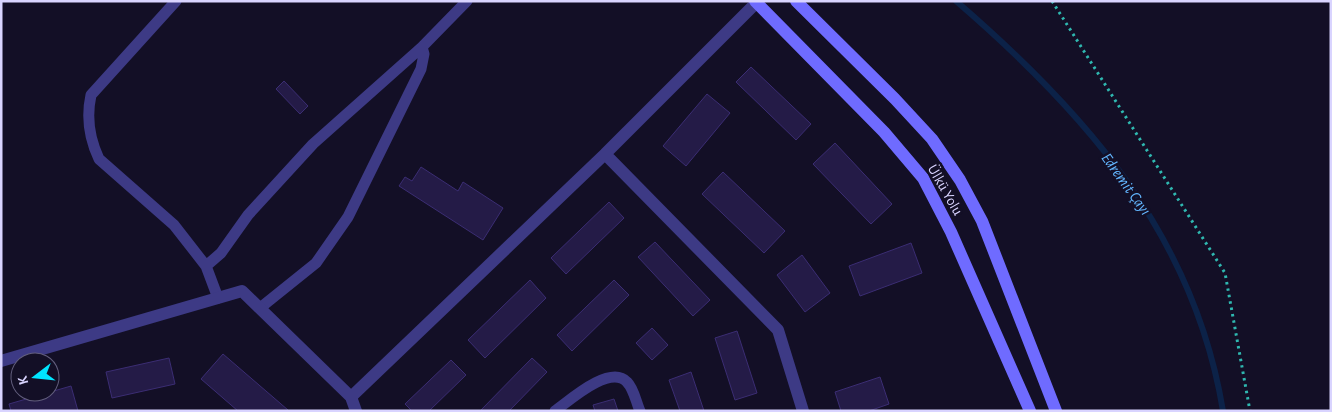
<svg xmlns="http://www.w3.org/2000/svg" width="1332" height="412" font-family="'Alegreya Sans',sans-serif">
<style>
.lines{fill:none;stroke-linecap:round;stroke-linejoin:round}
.stream{stroke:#0c2248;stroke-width:6}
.building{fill:#241b47;stroke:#3b2d73}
.path{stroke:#2fb8b0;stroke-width:3;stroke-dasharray:2.5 4;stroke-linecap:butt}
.service{stroke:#3d3a85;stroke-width:11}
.minor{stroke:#3d3a85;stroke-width:12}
.secondary{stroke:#6f6bff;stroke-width:12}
.labels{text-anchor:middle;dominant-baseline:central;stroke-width:5;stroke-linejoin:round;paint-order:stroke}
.street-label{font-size:15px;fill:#d9d4ff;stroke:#130f26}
.water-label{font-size:16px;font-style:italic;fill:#62b6ff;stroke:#130f26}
</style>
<rect width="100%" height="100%" fill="#130f26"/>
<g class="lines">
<path class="stream" d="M956,1c130,112 238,234 267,410"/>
</g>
<path class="building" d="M751,67l60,57 -15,16 -60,-58z
M284,81l24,25 -8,8 -24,-25z
M707,94l23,19 -44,53 -23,-20z
M835,143l57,61 -21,20 -58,-60z
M421,167l37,24 5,-9 40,26 -20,32 -84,-54 6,-9 7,4z
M723,172l62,59 -21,22 -62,-59z
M609,202l15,16 -58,56 -15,-16z
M655,242l55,58 -17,16 -55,-59z
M911,243l11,30 -62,23 -11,-30z
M802,255l28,38 -25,19 -28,-37z
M530,280l16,18 -61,60 -17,-18z
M614,280l15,15 -57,56 -15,-16z
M652,328l16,17 -16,15 -16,-17z
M737,331l20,62 -22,7 -20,-62z
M223,354l65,56 -1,1h-49l-37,-32z
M169,358l6,26 -63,14 -6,-26z
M532,358l15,14 -38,39h-29z
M451,360l15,15 -37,36h-17l-7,-7z
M691,372l13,39h-24l-11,-31z
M880,377l9,27 -20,7h-28l-6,-19z
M71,386l7,25h-67l-2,-7z
M614,399l4,12h-23l-2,-6z"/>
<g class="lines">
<path class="path" d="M1052,1l173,272 25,138"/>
<path class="service" d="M176,1l-85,94c-5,23 -2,43 8,64l75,66 32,41 12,32
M206,266l15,-13 27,-38 65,-71 109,-97 45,-46
M260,308l56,-45 32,-46 73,-148 3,-15 -2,-7
M555,411c15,-11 55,-47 72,-29 7,7 9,20 13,29"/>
<path class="minor" d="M605,154l173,176 25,81
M1,361l241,-70 109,106 5,14
M351,397l254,-243 153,-153"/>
<path class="secondary" d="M755,1l129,131 39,46 28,54 79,179
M796,1l99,98 37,40 28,41 22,41 74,190"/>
</g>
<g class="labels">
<g class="street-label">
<text transform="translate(945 190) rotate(60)">Ülkü Yolu</text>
</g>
<g class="water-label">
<text transform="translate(1126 184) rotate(54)">Edremit Çayı</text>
</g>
</g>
<rect width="1332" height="412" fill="none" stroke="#d9d4ff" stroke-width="5"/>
<g transform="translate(35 377) rotate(254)"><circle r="24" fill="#130f26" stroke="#625e7d"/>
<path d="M0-4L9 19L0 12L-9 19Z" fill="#00e5ff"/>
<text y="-8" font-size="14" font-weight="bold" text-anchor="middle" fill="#d9d4ff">K</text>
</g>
</svg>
